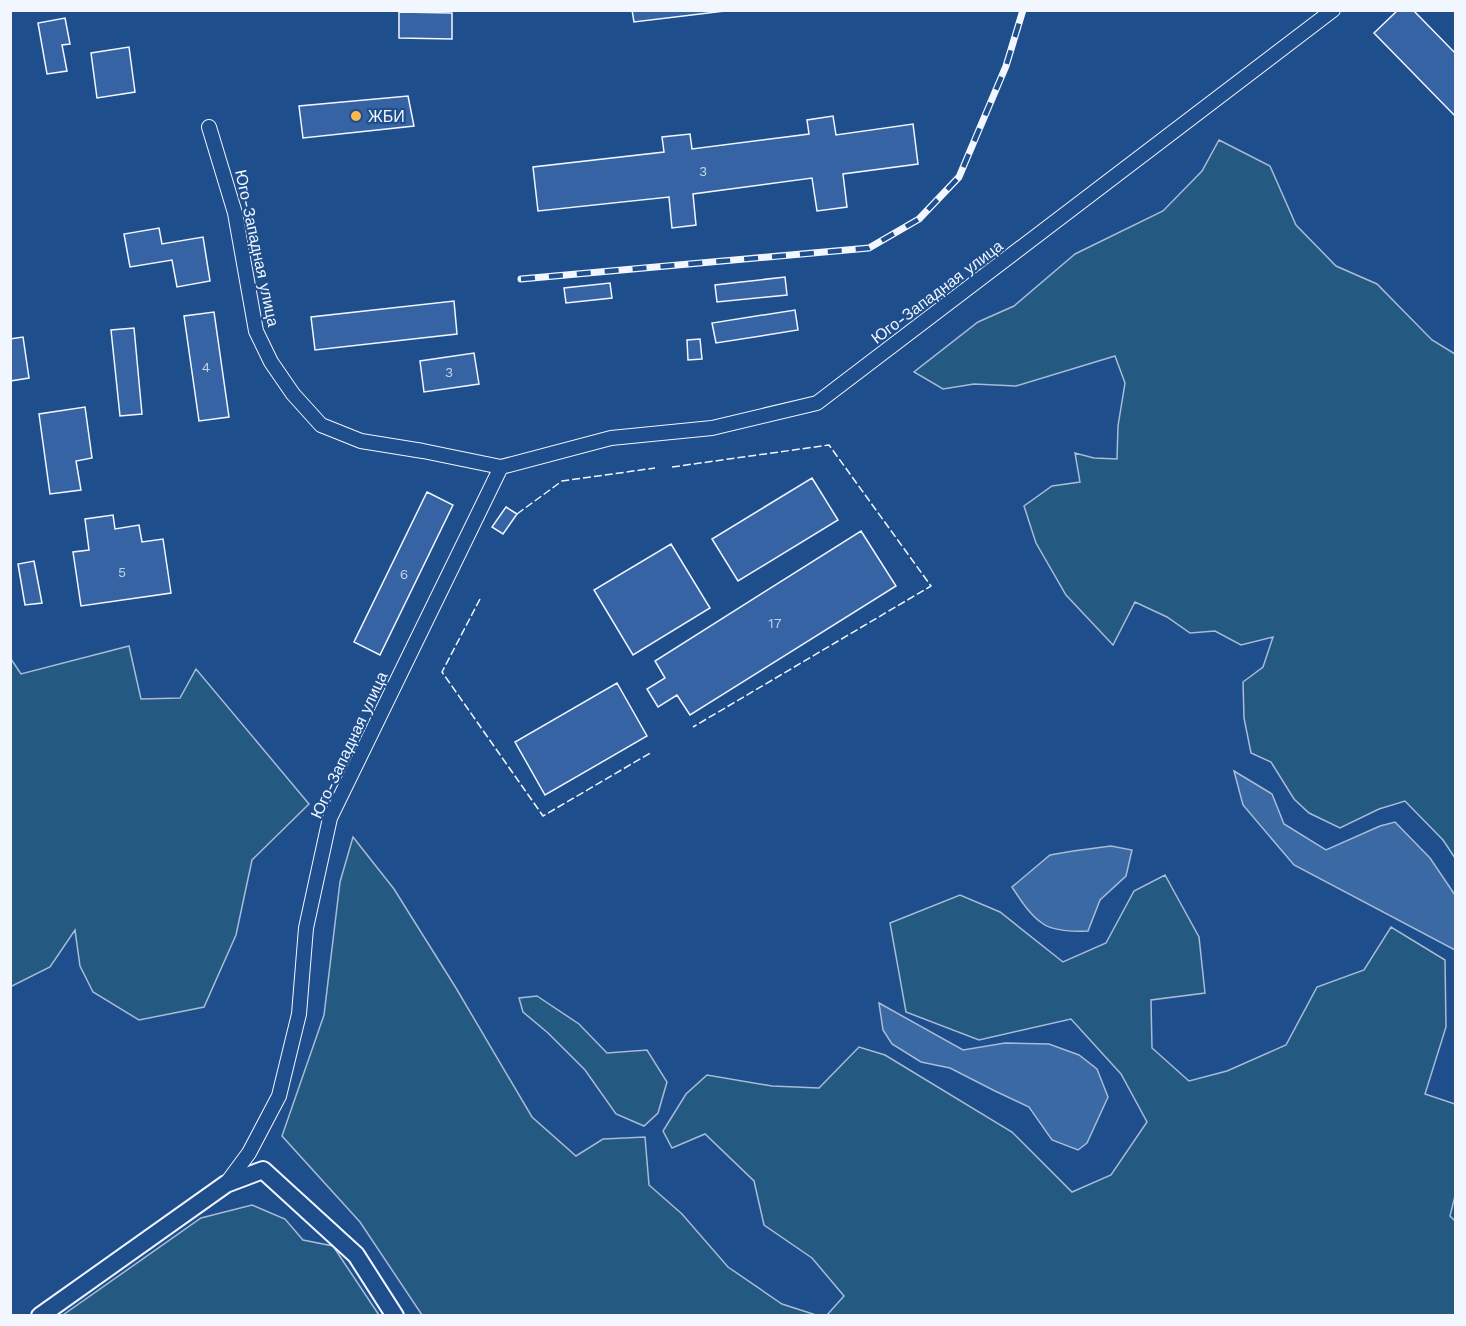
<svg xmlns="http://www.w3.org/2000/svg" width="1466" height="1326" font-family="'Work Sans',sans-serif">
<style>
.green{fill:#245a82;stroke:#a8bbd7;stroke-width:1.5}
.water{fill:#3b69a3;stroke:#a8bbd7;stroke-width:1.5}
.building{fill:#3563a3;stroke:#f2f6ff;stroke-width:1.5}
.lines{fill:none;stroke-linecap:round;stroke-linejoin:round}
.minor-casing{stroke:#f2f6ff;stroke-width:16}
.tertiary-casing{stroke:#f2f6ff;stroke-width:20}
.minor{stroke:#1f4e8c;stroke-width:14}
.tertiary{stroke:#1f4e8c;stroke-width:16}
.rail-casing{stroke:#f2f6ff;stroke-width:7}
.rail{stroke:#1f4e8c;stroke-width:4.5;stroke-dasharray:14;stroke-linecap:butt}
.fence{stroke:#f2f6ff;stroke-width:1.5;stroke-dasharray:8 3;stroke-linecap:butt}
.poi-dot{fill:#ffb74d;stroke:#1f4e8c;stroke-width:2}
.labels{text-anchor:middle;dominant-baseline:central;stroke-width:4.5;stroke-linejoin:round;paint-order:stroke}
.number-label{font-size:14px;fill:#c3d1e8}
.poi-label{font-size:16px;fill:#f2f6ff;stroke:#1f4e8c;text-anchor:start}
.street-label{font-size:16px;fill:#f2f6ff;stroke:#1f4e8c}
</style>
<rect width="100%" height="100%" fill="#1f4e8c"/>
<path class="green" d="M1219,140l51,26 26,59 40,41 41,18 55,56 23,14v504l-12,-18 -38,-39 -26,8 -39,19 -31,-15 -15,-14 -23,-37 -20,-9 -7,-35 -1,-36 20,-15 10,-30 -32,8 -26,-14 -25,2 -23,-16 -32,-15 -22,43 -47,-50 -30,-52 -12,-37 28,-20 28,-4 -5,-29 19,5 23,1 1,-33 7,-43 -10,-27 -99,30 -42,-2 -31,5 -29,-17 64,-50 36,-16 61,-52 88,-43 39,-40z
M129,646l12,53 39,-1 16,-29 113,135 -57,56 -16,75 -32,72 -65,13 -46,-28 -13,-26 -5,-36 -25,37 -40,20 1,-328 10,15z
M353,837l41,52 62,99 76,129 44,39 27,-17 42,-2 4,48 33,29 46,53 54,37 34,11h-394l-62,-93 -78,-86 42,-121 16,-133z
M1165,875l34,62 6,56 -54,7 1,48 37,33 38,-10 59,-26 31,-58 47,-17 27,-43 54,33 1,67 -21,67 30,10v92l-5,20 5,5v94h-628l17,-19 -32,-38 -48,-33 -10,-44 -49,-47 -33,14 -9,-17 23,-37 21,-19 65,11 47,2 40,-41 26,8 127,77 60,60 39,-17 36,-53 -26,-48 -50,-55 -92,21 -73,-28 -16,-89 70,-28 40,17 63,50 43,-19 28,-52z
M537,996l42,28 28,29 40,-3 20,32 -9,31 -14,13 -28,-12 -31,-44 -37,-37 -25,-21 -4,-14z
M252,1205l33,14 18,21 30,6 46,69h-316l138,-97z"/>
<path class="water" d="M1234,771l38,23 12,30 42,26 54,-24 15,-4 35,36 25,37v55l-161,-85 -51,-60z
M1111,846l21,4 -6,26 -26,24 -12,31c-12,1 -37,0 -46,-8 -13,-9 -22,-24 -30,-36l38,-32 23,-4z
M879,1003l84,47 42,-7 44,1 30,11 18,14 11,28 -21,46 -9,7 -26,-10 -23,-33 -34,-16 -45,-23 -29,-6 -29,-18 -9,-14z"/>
<path class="building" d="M632,10h101l-99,12z
M1398,10h15l43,44v63l-82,-84z
M399,12l53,1v26l-53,-1z
M65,18l5,26 -8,1 5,26 -20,3 -9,-51z
M129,47l6,45 -38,6 -6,-45z
M408,96l6,30 -111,12 -4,-32z
M833,116l3,19 77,-11 5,40 -75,10 4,33 -30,4 -5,-33 -119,16 3,31 -24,3 -3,-31 -131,14 -5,-44 131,-15 -2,-15 28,-3 2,15 117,-15 -2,-14z
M159,228l3,16 41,-7 7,44 -33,6 -5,-27 -42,7 -6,-33z
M785,277l2,18 -70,7 -2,-17z
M610,283l2,15 -46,5 -2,-15z
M454,301l3,33 -142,16 -4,-33z
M795,310l3,20 -82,13 -4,-20z
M214,312l15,105 -30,4 -15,-105z
M134,328l8,86 -22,2 -9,-86z
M23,337l6,41 -19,3v-42z
M700,339l2,20 -14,1 -1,-20z
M474,353l5,31 -55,8 -4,-31z
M85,407l7,51 -16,3 5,29 -31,4 -11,-80z
M812,478l26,42 -100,61 -26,-42z
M427,492l26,13 -73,150 -26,-13z
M506,507l11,7 -14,20 -11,-7z
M113,515l2,14 24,-4 3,17 21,-3 8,54 -90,13 -8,-54 16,-2 -4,-31z
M861,531l35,55 -206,129 -13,-20 -19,12 -11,-18 18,-11 -10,-17z
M671,544l39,64 -77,47 -39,-65z
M34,561l8,42 -17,2 -7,-41z
M617,683l30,53 -102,59 -30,-53z"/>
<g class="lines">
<defs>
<path id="minor" d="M209,127l26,86 21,118 15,31 22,32 28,31 40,16 62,10 78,16
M226,1184l23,-31 30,-57 20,-82 7,-86 24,-110 171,-351 110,-29 101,-10 105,-25 516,-393"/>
<path id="tertiary" d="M40,1316l186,-132 37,-14 93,85 39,61"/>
</defs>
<use href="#minor" class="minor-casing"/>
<use href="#tertiary" class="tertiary-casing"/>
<use href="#minor" class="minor"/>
<use href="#tertiary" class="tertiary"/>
<defs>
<path id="rail" d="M521,279l348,-31 50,-29 40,-42 47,-111 17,-56"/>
</defs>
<use href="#rail" class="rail-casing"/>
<use href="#rail" class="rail"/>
<path class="fence" d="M672,467l157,-22 102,141 -238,141
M517,514l45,-33 93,-13
M480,599l-38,73 101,144 109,-64"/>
</g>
<circle class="poi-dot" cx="356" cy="116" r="6"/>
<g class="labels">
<g class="number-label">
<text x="703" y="171">3</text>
<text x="206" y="367">4</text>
<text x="449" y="372">3</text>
<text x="122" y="572">5</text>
<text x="404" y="574">6</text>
<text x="775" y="623">17</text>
</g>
<g class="poi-label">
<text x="368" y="116">ЖБИ</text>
</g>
<g class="street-label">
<text transform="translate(257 248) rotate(78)">Юго-Западная улица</text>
<text transform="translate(937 292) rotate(-37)">Юго-Западная улица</text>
<text transform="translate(349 745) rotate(-65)">Юго-Западная улица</text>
</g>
</g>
<rect width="1466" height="1326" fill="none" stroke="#f2f6ff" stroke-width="24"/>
</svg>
